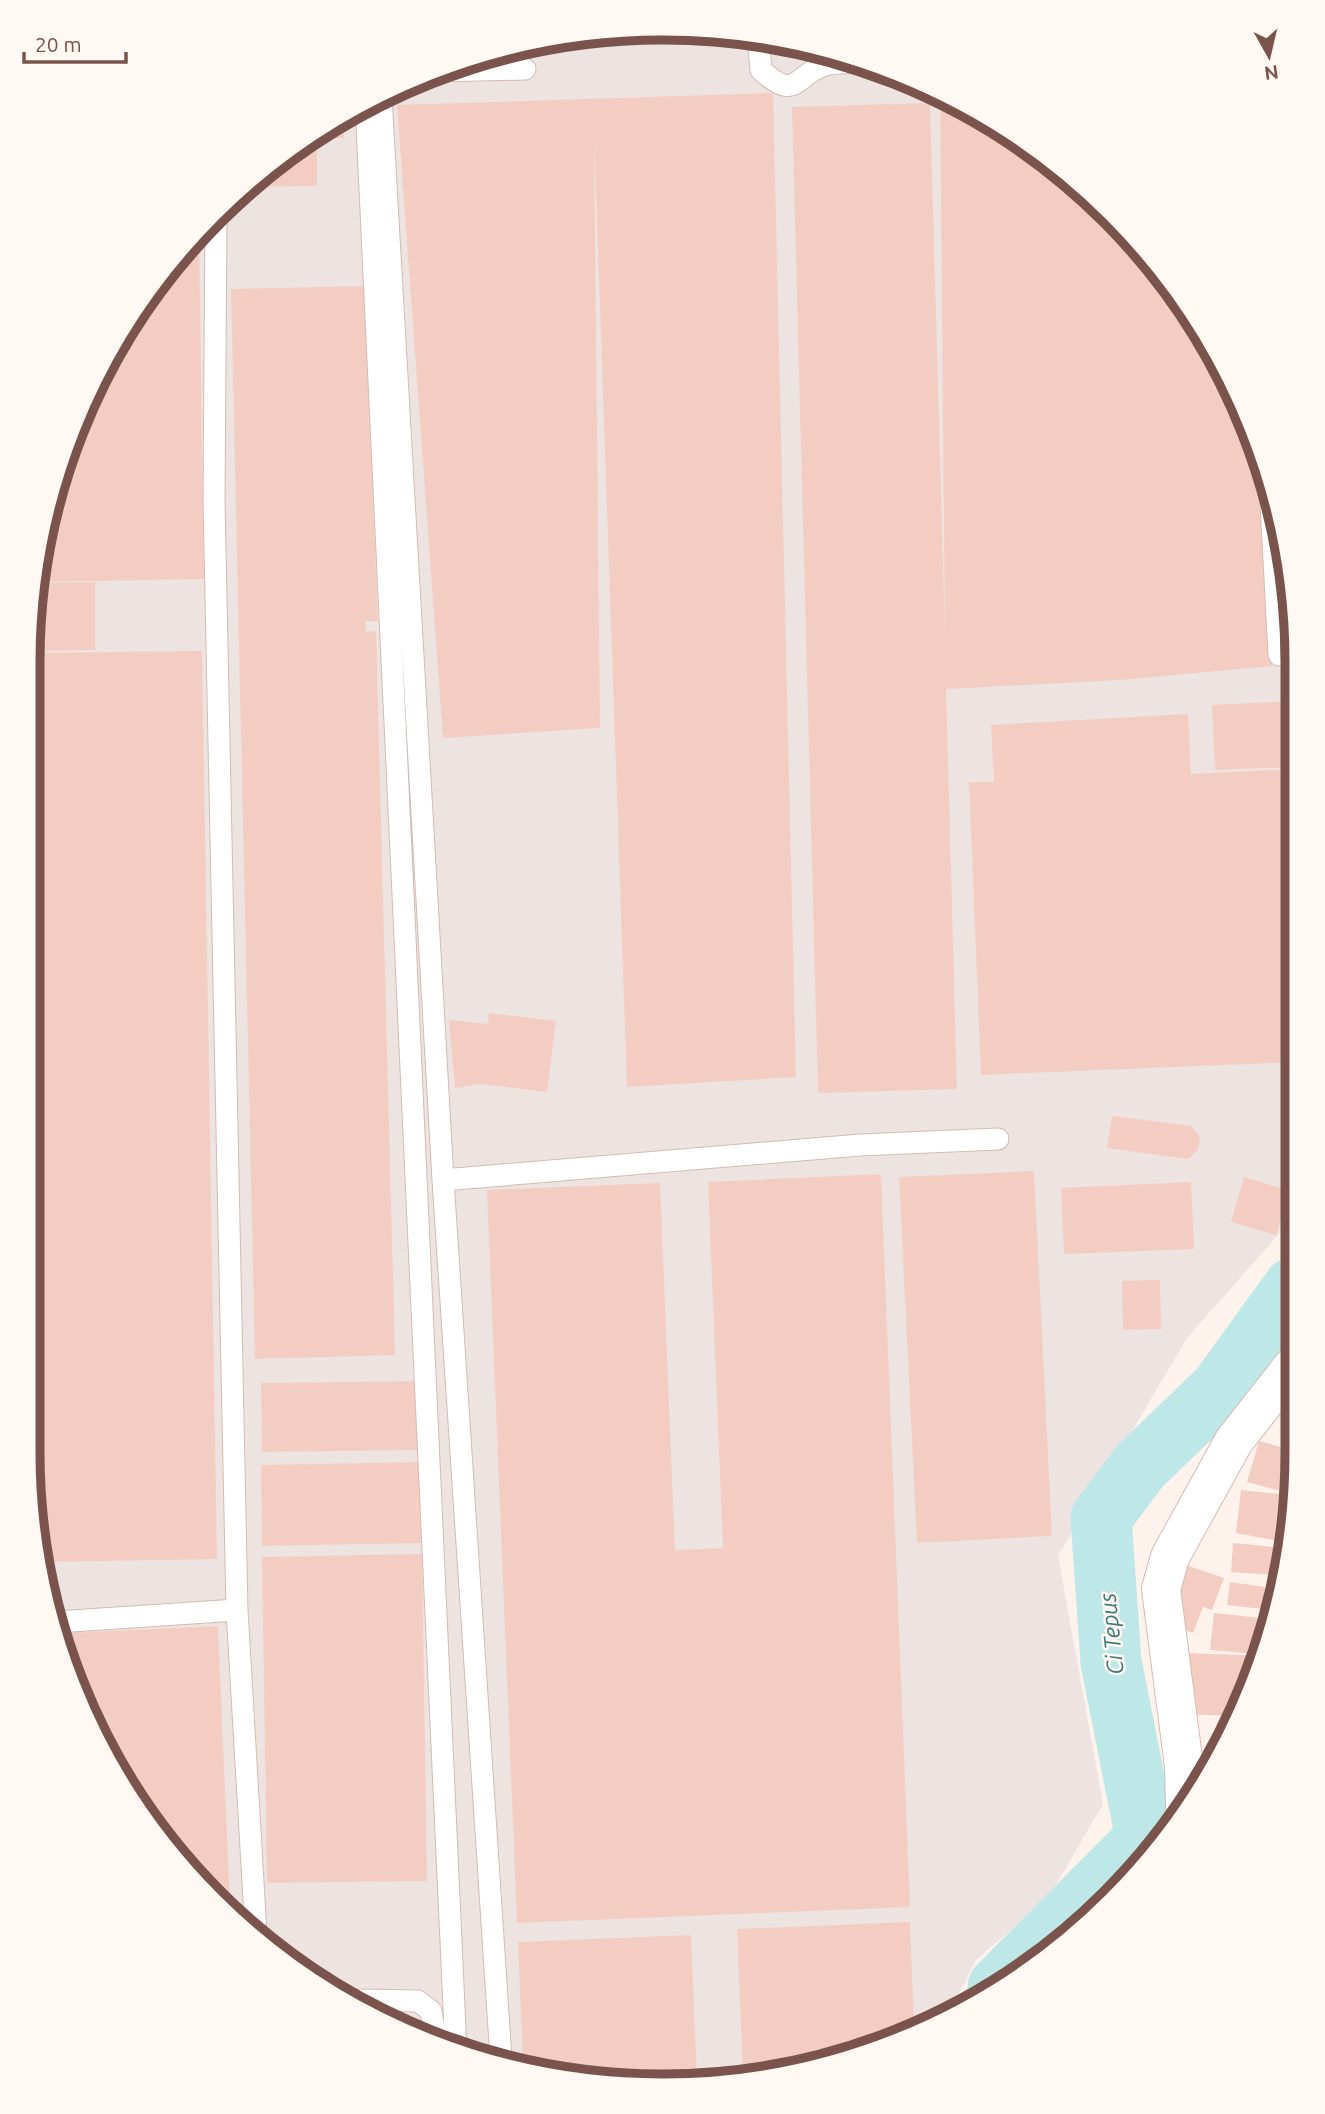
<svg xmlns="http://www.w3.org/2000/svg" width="1325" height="2114" font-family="Ubuntu,sans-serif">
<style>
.industrial{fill:#ede4e1}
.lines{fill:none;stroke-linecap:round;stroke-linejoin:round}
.river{stroke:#bee8e7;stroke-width:61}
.building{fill:#f4cdc2}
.service-casing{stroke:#d3bbb3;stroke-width:23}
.minor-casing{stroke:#d3bbb3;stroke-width:40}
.service{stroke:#fff;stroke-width:21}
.minor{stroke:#fff;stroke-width:38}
.labels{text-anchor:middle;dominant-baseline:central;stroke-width:5;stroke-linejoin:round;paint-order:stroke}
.water-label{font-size:23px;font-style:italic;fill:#3c7876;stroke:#fff8f3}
.rim{fill:none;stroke:#7a544c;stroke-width:9}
</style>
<rect width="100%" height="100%" fill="#fdf3ec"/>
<path class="industrial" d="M704,29l123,21 116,44 106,65 91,85 91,137 44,117 21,123 -3,597 -106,120 -129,218 45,248 -54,93 -73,63 -24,48 -125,56 -165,22 -204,-34 -181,-97 -142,-151 -73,-149 -34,-204 5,-871 43,-161 83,-143 85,-91 102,-72 113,-51 121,-29z"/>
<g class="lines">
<path class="river" d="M998,1987l148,-149 -35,-176 -10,-144 39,-52 80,-77 73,-101"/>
</g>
<path class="building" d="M940,92l109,67 91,85 91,138 30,78 11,206 -152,14 -174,9 11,400 -139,4 -26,-986 138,-4 15,531z
M773,93l23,984 -169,10 -33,-953 6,594 -157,10 -46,-633z
M343,114l1,24 -27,1v47l-74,1z
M199,234l5,345 -171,3 43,-163 83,-143z
M364,286l14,335h-13l1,11 10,-1 19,724 -140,4 -24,-1070z
M1282,537l14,84 -1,44h-9z
M95,582v68l-62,1v-68z
M202,651l15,908 -171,3 -18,-110 5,-799z
M1295,701v66l-80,3 -3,-65z
M1188,714l3,60 104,-5 -1,293 -313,13 -12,-293h25l-3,-57z
M489,1013l67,8 -9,71 -67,-8 -25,4 -6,-68 39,4z
M1112,1116l79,10 9,11 -2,13 -10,9 -81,-11z
M1034,1171l18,365 -135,7 -18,-366z
M881,1174l29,733 -393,16 -30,-733 173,-7 15,367 48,-2 -15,-366z
M1244,1177l46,14 -14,44 -45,-13z
M1191,1182l3,67 -130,5 -3,-66z
M1160,1280l1,49 -38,1 -1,-49z
M420,1381l1,69 -159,2 -1,-69z
M1259,1441l33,9v44l-45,-12z
M420,1462l1,81 -159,3 -1,-81z
M1241,1490l38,4 -5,46 -38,-7z
M1233,1543l41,4 -2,28 -41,-3z
M422,1554l5,327 -160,2 -5,-326z
M1177,1562l47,16 -12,32 -9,-3 -10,26 -20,-7z
M1230,1582l35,5 -3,22 -35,-4z
M1214,1613l46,5 -3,36 -47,-4z
M218,1626l12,280 -95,-102 -70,-142 -1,-29z
M1182,1653l64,2 -2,48 -8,13 -56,-2z
M1198,1750l17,3 -13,22z
M910,1922l4,103 -87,39 -84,11 -6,-146z
M691,1935l6,146 -35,5 -139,-23 -5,-121z"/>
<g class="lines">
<defs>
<path id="service" d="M758,38l3,32c35,32 33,7 61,-4 12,-5 27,-3 40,-3
M438,71l87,-2
M381,97l62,1083 58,879
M366,104c29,649 63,1298 90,1947
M216,216l-2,285 23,1109 19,323
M1270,484l9,171
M443,1180l417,-35 138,-6
M56,1622l181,-12
M360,2000l58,1 13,10 5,29"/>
<path id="minor" d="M1185,1805l-1,-39 -23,-177 9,-32 64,-116 58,-74"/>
</defs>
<use href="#service" class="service-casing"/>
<use href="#minor" class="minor-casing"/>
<use href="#service" class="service"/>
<use href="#minor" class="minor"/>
</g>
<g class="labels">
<g class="water-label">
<text transform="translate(1111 1634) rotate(-96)">Ci Tepus</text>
</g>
</g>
<path d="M0 0H1325V2114H0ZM662 40H663A622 622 0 0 1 1285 662V1452A622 622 0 0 1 663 2074H662A622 622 0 0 1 40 1452V662A622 622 0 0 1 662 40Z" fill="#fff8f3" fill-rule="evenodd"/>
<path class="rim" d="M662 40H663A622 622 0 0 1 1285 662V1452A622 622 0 0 1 663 2074H662A622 622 0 0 1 40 1452V662A622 622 0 0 1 662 40Z"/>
<g transform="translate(1269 56) rotate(172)" stroke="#fff8f3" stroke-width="5" paint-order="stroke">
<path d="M0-5L12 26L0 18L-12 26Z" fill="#7a544c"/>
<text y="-10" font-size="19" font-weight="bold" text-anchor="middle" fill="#7a544c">N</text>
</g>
<path d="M24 52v10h102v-10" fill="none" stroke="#7a544c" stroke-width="3.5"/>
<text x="35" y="52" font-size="21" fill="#7a544c" stroke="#fff8f3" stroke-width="5" paint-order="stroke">20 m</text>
</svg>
